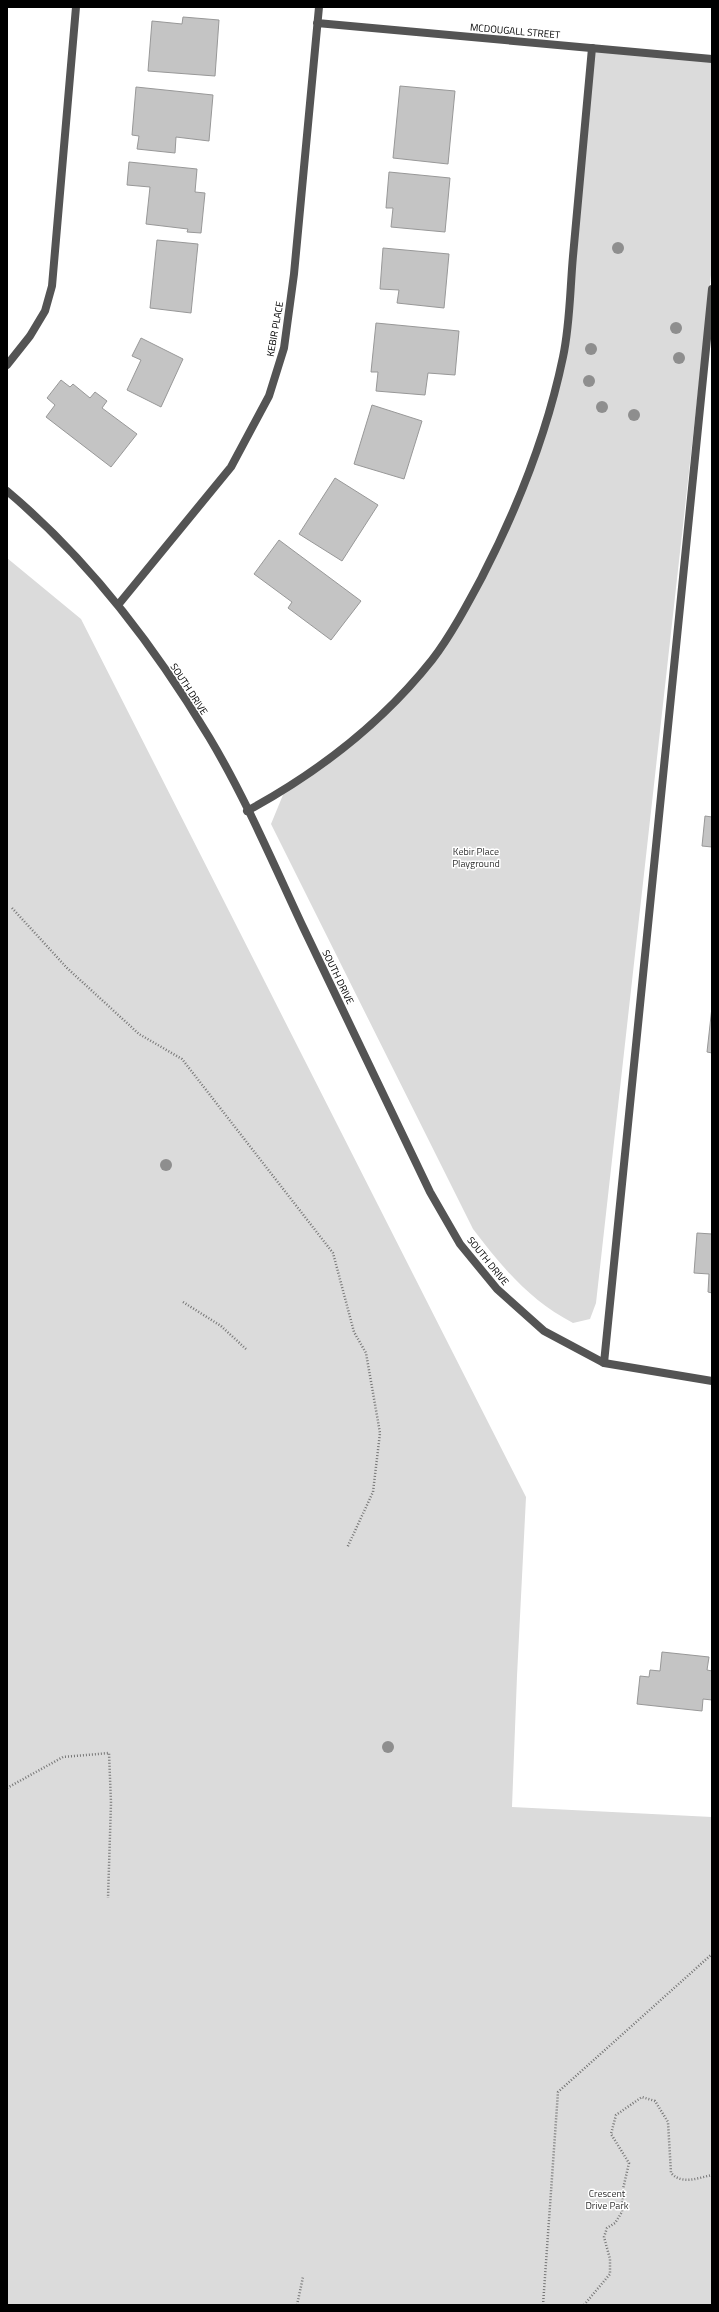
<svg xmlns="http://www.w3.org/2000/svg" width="719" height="2312" font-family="'Titillium Web',sans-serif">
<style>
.green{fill:#dbdbdb}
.building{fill:#c4c4c4;stroke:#989898}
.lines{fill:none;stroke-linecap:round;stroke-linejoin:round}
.path{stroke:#767676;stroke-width:2.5;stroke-dasharray:1 2;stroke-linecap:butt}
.service{stroke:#545454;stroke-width:8}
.minor{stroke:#545454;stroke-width:8}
.tree{fill:#8e8e8e}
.labels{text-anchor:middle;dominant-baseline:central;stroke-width:3;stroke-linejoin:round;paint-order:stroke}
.street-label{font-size:10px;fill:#000;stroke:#fff}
.park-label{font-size:10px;fill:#323232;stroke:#fff}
</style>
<rect width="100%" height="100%" fill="#fff"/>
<path class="green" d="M592,48l120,11v207l-116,1037 -6,16 -17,4c-44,-23 -71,-56 -100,-94l-202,-405 14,-34 61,-44 86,-86 35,-54 70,-154 27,-97z
M7,558l74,61 445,878 -9,179 -5,131 200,10v488h-705z"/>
<path class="building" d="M183,17l36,3 -4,56 -67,-5 4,-50 30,3z
M400,86l55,5 -7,73 -55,-6z
M136,87l77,8 -4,46 -33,-4 -1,16 -38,-4 2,-13 -7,-1z
M129,162l68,7 -2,23 10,1 -4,40 -14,-1 1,-3 -42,-5 4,-37 -23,-2z
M389,172l61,6 -5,54 -54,-5 2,-19h-7z
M157,240l41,4 -7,69 -41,-5z
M383,248l66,6 -5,54 -47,-5 2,-13 -19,-1z
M376,323l83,8 -4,44 -27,-2 -3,22 -49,-4 2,-19h-7z
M141,338l42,21 -22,48 -34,-17 14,-30 -9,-4z
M61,380l9,7 3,-3 17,14 5,-6 12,9 -5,7 35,26 -26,33 -65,-50 9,-12 -8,-7z
M372,405l50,16 -18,58 -50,-15z
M335,478l43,27 -36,56 -43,-27z
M279,540l82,61 -30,39 -43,-32 4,-6 -38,-28z
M705,816l7,1v30l-10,-1z
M712,1007v46l-5,-1z
M697,1233l15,1v59l-4,-1 1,-18 -15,-1z
M662,1652l47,5 -2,13 5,1v29l-9,-1 -1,12 -65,-7 3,-28 9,1 1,-7 10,1z"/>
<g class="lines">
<path class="path" d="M12,908l55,60 72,66 43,25 151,194 21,79 12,21 14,80 -7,59 -26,56
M183,1302l38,24 25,23
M7,1788l56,-31 46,-4 2,50 -3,95
M297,2305l6,-28
M543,2305l15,-213 154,-138
M584,2305l26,-31v-15l-6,-22 3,-9 8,-5 7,-11 1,-23 6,-26 -18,-29 5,-19 26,-18 13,4 13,21 3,51c11,12 27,5 41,2"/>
<path class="service" d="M7,365l23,-29 15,-25 7,-25 24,-279
M247,811c70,-38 135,-88 185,-151 19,-25 35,-55 50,-83 36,-70 65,-143 81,-220 7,-32 7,-68 10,-101 6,-70 13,-139 19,-208
M604,1363l108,-1074"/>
<path class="minor" d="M317,23l395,36
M7,491c81,68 148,156 202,246 36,60 64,126 94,190 42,88 85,177 127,265l30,52 37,45 47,42 60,32 108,18
M118,605l113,-138 38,-71 15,-48 10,-74 25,-267"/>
</g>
<g class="tree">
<circle cx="618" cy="248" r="6"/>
<circle cx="676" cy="328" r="6"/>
<circle cx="591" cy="349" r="6"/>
<circle cx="679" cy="358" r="6"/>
<circle cx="589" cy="381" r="6"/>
<circle cx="602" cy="407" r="6"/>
<circle cx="634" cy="415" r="6"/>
<circle cx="166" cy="1165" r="6"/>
<circle cx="388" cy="1747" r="6"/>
</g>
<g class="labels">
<g class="street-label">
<text transform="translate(515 31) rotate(5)">MCDOUGALL STREET</text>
<text transform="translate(275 329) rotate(-80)">KEBIR PLACE</text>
<text transform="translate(189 689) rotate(57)">SOUTH DRIVE</text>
<text transform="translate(338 977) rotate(64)">SOUTH DRIVE</text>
<text transform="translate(488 1261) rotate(51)">SOUTH DRIVE</text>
</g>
<g class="park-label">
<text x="476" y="851">Kebir Place<tspan x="476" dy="12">Playground</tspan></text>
<text x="607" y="2193">Crescent<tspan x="607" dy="12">Drive Park</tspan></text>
</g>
</g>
<rect width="719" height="2312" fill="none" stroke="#000000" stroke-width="16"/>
</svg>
